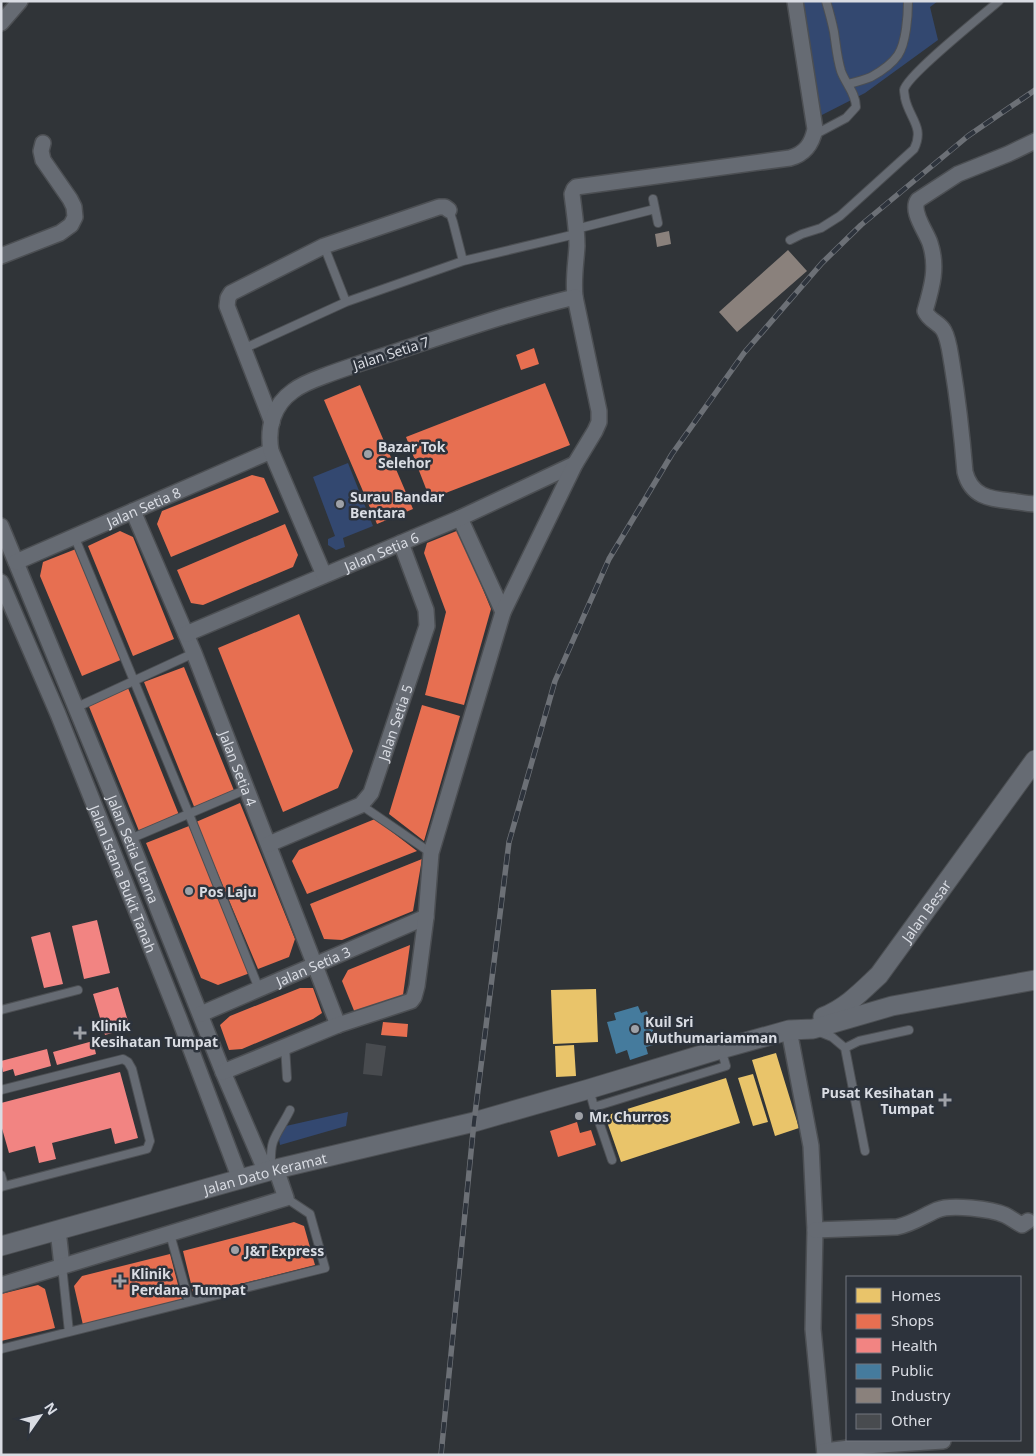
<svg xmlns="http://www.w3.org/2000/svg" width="1036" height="1456" font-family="'Noto Sans',sans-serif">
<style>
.green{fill:#334870}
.homes{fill:#e9c46a}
.shops{fill:#e76f51}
.health{fill:#f28482}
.public{fill:#457b9d}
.industry{fill:#8a817c}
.building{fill:#484b4f}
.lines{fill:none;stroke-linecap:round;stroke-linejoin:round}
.service-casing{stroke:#4c4f53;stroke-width:10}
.minor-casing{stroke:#4c4f53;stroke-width:18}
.tertiary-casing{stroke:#4c4f53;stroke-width:21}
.service{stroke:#666b73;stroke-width:8}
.minor{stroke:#666b73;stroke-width:15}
.tertiary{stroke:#666b73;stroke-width:19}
.rail-casing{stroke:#6c7076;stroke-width:5.5}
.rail{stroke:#2d333c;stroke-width:4;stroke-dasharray:11;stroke-linecap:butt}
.poi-dot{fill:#9ea1a7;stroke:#2d333c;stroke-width:2}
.labels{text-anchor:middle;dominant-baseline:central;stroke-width:5;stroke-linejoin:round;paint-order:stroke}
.street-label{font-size:14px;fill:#d9dce3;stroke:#2d333c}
.poi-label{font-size:14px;font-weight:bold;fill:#d9dce3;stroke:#2d333c;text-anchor:start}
</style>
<rect width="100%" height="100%" fill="#303438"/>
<path class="green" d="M800,1h138l-8,6 8,33 -73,53 -47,24z
M348,463l25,63 -30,12 2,9 -9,3 -8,-5v-6l7,-3 -22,-59z
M348,1112l-2,14 -66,19 -3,-17z"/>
<path class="homes" d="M596,989l2,53 -45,2 -2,-54z
M574,1045l2,31 -20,1 -1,-31z
M776,1053l23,75 -24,8 -23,-76z
M753,1074l15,48 -15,4 -15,-48z
M726,1078l14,45 -119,39 -16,-46z"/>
<path class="shops" d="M534,348l5,16 -18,6 -5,-15z
M545,383l25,62 -140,54 -24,-62z
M360,385l53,124 -36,15 -53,-124z
M252,475l12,3 15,34 -108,45 -14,-33 5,-13z
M285,524l13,31 -5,12 -90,38 -12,-2 -14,-33z
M459,530l32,79 -27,96 -39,-10 21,-83 -22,-59 3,-10z
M120,531l13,6 41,102 -41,17 -45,-110z
M76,549l47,110 -41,17 -42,-100 3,-14z
M299,614l54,137 -15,37 -55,24 -65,-164z
M184,667l51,126 -40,16 -51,-127z
M128,688l51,127 -40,16 -51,-127z
M422,705l38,11 -36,125 -35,-27z
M240,803l55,136 -6,18 -31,12 -62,-147z
M375,819l42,32 -110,43 -15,-33 7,-11z
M189,826l61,147 -32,12 -17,-7 -55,-135z
M422,859l-9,52 -71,29 -18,-1 -14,-35z
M410,945l-7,50 -48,18 -13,-32 6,-11z
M300,988h13l9,25 -9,6 -71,30 -13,1 -9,-25 10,-9z
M383,1022l25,2 -1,13 -26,-2z
M577,1122l3,11 11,-3 5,15 -38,12 -8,-26z
M294,1222l10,4 11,39 -121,31 -11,-45z
M170,1254l12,46 -99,25 -9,-39 8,-10z
M38,1285l7,4 10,39 -54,13v-47z"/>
<path class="health" d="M97,920l13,53 -26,6 -12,-53z
M50,932l13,52 -19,4 -13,-51z
M118,987l12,41 -25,7 -12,-41z
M93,1041l3,13 -39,11 -4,-13z
M47,1049l4,17 -36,10 -2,-7 -10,3 -2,-11z
M120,1072l18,66 -23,6 -4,-16 -59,15 4,16 -17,4 -4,-17 -26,7 -8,-28v-22z"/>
<path class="public" d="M638,1006l3,7 6,-2 10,33 -11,3 2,7 -18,6 -3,-10 -11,4 -9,-32 9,-2 -2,-7z"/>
<path class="industry" d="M669,231l2,13 -14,3 -2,-13z
M788,250l19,21 -70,61 -18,-20z"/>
<path class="building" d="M366,1043l20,3 -4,30 -19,-2z"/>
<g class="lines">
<defs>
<path id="service" d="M848,84c8,-2 16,-4 23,-7 9,-5 21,-13 27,-22 8,-12 10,-39 10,-54
M814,135l32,-17 10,-11c0,-14 -11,-24 -15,-36 -4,-13 -5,-26 -7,-39 -2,-10 -5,-21 -8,-31
M653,199l5,24
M449,210l4,12 10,39
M576,229l79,-20
M790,240l12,-6 19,-6 19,-12 74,-67c11,-22 -5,-31 -9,-51 0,-2 -1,-5 -1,-8 2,-14 80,-76 95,-89
M324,246l22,56
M243,349l103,-47 117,-41 113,-27
M75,538l114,276 70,175
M75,708l119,-55
M361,805l70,48
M130,839l117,-50
M1,1010l77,-20
M817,1031l15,6 13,11 20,103
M285,1046l2,32
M845,1048l14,-7 50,-11
M589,1089l5,18 132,-41 -5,-17
M1,1090l122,-31 5,3 4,7 18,72 -3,8 -146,38
M594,1107l18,53
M271,1171c0,-10 -1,-20 2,-29 4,-11 12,-21 17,-32
M1,1175l3,11
M170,1234l19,68
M62,1266l7,66
M1,1349l324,-81 -15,-54 -24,-16"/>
<g id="minor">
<path d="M1,23l19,-22"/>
<path d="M1035,141l-27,13 -50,20 -40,26c-8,11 8,31 12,43 8,24 2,44 -5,68 4,10 14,11 19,20 5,9 6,22 8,33 6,36 10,72 13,108 6,24 24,27 46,29 8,1 16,3 24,3"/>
<path d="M1,256l59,-23 11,-8 4,-8 -1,-10 -4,-8 -27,-39 -2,-9 2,-8"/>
<path d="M575,297c-2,-18 1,-34 2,-51 0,-18 -3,-35 -5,-52l2,-5 2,-2 214,-29c15,-4 22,-14 25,-29l-20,-128"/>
<path d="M272,422l-45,-116 1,-8 3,-5 93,-47 115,-39h6l4,3"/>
<path id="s1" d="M133,511l61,142 144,372"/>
<path d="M460,518l43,94"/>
<path id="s2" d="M1,526l129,313 93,233 43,100"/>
<path id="s3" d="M16,562l255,-111"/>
<path id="s4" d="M1,582l57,132 121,304 61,161"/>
<path id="s5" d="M186,634l274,-116 115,-54"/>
<path id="s6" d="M269,844l92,-39 10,-12 56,-167 -1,-16 -25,-67"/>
<path id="s7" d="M201,1014l225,-97"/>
<path d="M789,1030l22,116 4,84 -2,99 12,126"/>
<path d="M223,1072l115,-47 73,-24 3,-4 3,-11 9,-69 5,-64 72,-241 72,-148 20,-33 4,-9v-11l-24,-114c-63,15 -125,37 -186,57 -22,7 -44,14 -65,22 -11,4 -22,8 -31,15 -20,14 -26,37 -22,60l53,124"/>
<path d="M58,1230l4,36"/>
<path d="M815,1230l82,-3c15,-3 26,-11 40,-17 14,-6 54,-1 68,5 6,3 11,7 17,10l6,-4"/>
<path d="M1,1285l285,-87 -10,-29"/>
<path d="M825,1451l40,-5 78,-5"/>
</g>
<g id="tertiary">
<path id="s8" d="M823,1017c23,-9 38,-25 56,-42l156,-215"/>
<path id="s9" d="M1,1246l275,-77 198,-47 115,-33 132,-40 68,-19 24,-1 79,-23 143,-26"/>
</g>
</defs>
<use href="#service" class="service-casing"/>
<use href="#minor" class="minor-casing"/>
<use href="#tertiary" class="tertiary-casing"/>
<use href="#service" class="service"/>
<use href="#minor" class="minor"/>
<use href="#tertiary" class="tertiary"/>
<defs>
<path id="rail" d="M441,1455l33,-333 35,-280 46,-161 54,-122 63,-105 72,-101 78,-90 39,-38 107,-89 67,-46"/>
</defs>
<use href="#rail" class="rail-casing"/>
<use href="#rail" class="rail"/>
</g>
<g class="poi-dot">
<circle cx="368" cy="454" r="5"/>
<circle cx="340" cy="504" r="5"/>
<circle cx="189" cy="891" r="5"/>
<circle cx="635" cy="1029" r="5"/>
<path d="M77.5 1025.5h5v5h5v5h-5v5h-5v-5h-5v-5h5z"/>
<path d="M942.5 1092.5h5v5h5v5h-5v5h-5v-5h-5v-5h5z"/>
<circle cx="579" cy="1116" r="5"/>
<circle cx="235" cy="1250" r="5"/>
<path d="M117.5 1273.5h5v5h5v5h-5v5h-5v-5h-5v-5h5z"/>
</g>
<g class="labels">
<g class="street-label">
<text transform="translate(391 353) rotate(-18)">Jalan Setia 7</text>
<text stroke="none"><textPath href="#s3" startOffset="139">Jalan Setia 8</textPath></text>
<text stroke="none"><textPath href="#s5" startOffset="212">Jalan Setia 6</textPath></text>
<text stroke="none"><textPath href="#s6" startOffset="190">Jalan Setia 5</textPath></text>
<text stroke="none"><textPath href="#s1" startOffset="278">Jalan Setia 4</textPath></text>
<text stroke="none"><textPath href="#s2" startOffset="349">Jalan Setia Utama</textPath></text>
<text stroke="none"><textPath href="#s4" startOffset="321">Jalan Istana Bukit Tanah</textPath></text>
<text stroke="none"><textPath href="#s8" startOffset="150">Jalan Besar</textPath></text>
<text stroke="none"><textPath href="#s7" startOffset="122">Jalan Setia 3</textPath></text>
<text stroke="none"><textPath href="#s9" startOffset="274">Jalan Dato Keramat</textPath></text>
</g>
<g class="poi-label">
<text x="378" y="446">Bazar Tok<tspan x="378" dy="16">Selehor</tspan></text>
<text x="350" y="496">Surau Bandar<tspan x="350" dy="16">Bentara</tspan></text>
<text x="199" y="891">Pos Laju</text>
<text x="645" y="1021">Kuil Sri<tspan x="645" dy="16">Muthumariamman</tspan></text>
<text x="91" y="1025">Klinik<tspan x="91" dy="16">Kesihatan Tumpat</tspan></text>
<text x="934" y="1092" text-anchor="end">Pusat Kesihatan<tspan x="934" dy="16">Tumpat</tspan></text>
<text x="589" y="1116">Mr. Churros</text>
<text x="245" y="1250">J&amp;T Express</text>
<text x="131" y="1273">Klinik<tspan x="131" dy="16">Perdana Tumpat</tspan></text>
</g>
</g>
<rect width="1036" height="1456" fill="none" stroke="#d9dce3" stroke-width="5"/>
<rect x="846" y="1276" width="175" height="165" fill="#2d333c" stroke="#72777f"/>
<rect x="856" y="1288" width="25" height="15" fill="#e9c46a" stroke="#72777f"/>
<text x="891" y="1301" font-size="15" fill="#d9dce3">Homes</text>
<rect x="856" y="1314" width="25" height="15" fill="#e76f51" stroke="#72777f"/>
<text x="891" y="1326" font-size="15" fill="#d9dce3">Shops</text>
<rect x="856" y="1338" width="25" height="15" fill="#f28482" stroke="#72777f"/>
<text x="891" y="1351" font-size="15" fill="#d9dce3">Health</text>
<rect x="856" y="1364" width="25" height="15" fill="#457b9d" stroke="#72777f"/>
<text x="891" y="1376" font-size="15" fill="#d9dce3">Public</text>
<rect x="856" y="1388" width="25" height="15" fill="#8a817c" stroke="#72777f"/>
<text x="891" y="1401" font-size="15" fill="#d9dce3">Industry</text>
<rect x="856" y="1414" width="25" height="15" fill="#484b4f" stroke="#72777f"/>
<text x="891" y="1426" font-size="15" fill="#d9dce3">Other</text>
<g transform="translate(40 1416) rotate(56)" stroke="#2d333c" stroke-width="4" paint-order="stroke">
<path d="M0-4L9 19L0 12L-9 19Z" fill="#d9dce3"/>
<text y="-8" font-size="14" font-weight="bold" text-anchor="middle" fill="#d9dce3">N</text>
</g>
</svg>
